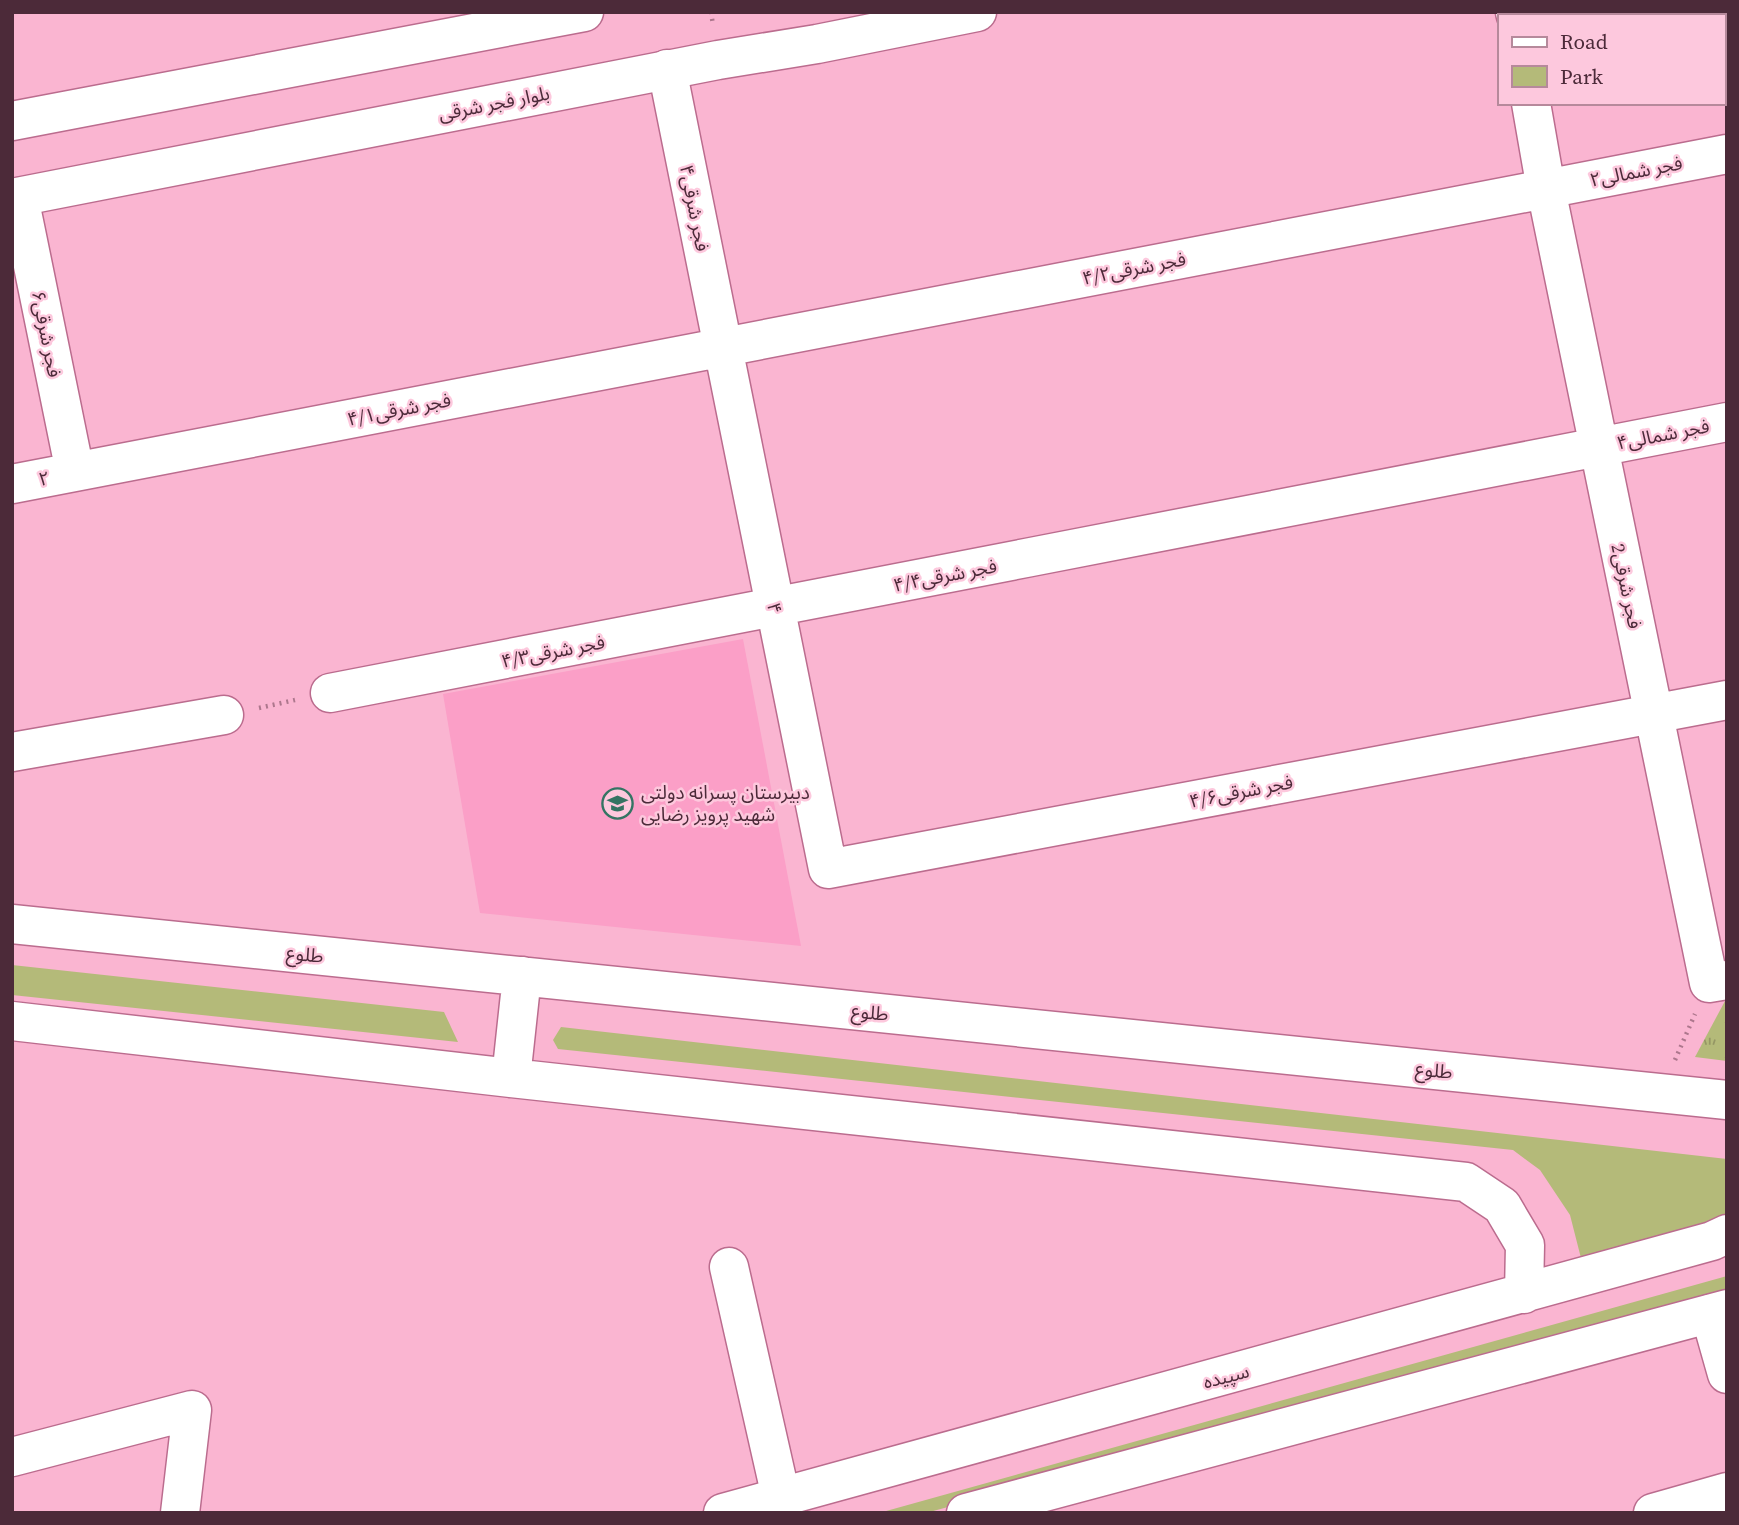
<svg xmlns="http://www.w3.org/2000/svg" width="1739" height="1525" font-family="'Source Serif 4','Noto Sans Arabic',serif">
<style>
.built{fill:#fb9fc7}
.green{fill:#b4ba79}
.park{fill:url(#park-tufts)}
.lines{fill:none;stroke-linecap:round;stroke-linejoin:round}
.minor-casing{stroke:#bb6c8e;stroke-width:41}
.major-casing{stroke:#bb6c8e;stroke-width:41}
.path{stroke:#ad778d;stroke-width:4.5;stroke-dasharray:2 5;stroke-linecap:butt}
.minor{stroke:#fff;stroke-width:38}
.major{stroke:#fff;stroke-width:38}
.labels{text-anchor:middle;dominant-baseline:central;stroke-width:5;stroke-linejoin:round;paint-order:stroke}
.street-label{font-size:19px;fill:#4c2a39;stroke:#fdc8dd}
.poi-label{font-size:19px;fill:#4c2a39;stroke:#fdc8dd;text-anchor:start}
</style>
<defs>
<pattern id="park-tufts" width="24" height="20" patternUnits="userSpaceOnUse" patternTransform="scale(1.75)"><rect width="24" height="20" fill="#b4ba79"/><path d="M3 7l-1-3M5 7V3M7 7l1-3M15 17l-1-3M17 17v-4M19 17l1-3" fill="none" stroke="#959764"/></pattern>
</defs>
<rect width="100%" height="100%" fill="#fab5d1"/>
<path class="built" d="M743,639l58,307 -321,-33 -37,-219z"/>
<path class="green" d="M12,965l432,47 14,30 -446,-47z
M561,1027l1166,132v58l-144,49 -13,-51 -30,-45 -27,-20 -955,-101 -5,-9z
M1727,1276v18l-12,3 -789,216h-47z"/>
<path class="park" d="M1725,1001l2,60 -32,-4z"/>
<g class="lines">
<defs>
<path id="minor" d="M1515,12l1,4
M667,69l161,800 899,-169
M1531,103l15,86 163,794 18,-3
M19,197l56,275
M12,484l1715,-330
M330,693c466,-88 931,-183 1397,-271
M12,752l212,-37
M729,1267l52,230
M1710,1314l17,60
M12,1457l180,-47 -12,103
M1653,1513l74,-21"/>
<path id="major" d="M12,121l572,-109
M12,198l706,-138 99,-16 160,-32
M12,924l1715,176
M12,1021l499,57 955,104 36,24 23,39 -1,49
M511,1078l11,-102
M723,1513l989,-272 15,-7
M966,1513l761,-204"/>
</defs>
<use href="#minor" class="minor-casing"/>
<use href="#major" class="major-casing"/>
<path class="path" d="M711,12l2,13
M259,708l36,-8
M1675,1060l20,-46"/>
<use href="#minor" class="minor"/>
<use href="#major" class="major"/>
</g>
<defs>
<symbol id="school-ring" viewBox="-11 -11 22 22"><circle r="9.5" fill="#fdc8dd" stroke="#347463" stroke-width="1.5"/><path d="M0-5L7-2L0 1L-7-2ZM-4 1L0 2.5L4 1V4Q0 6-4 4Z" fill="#347463"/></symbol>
</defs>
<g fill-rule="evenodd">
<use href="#school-ring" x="600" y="786" width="35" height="35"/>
</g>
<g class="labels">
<g class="street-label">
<text transform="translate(494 103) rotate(-11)">بلوار فجر شرقی</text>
<text transform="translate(1636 171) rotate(-11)">فجر شمالی۲</text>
<text transform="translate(695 208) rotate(79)">فجر شرقی۴</text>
<text transform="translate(1134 268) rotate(-11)">فجر شرقی۴/۲</text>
<text transform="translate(47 334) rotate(79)">فجر شرقی۶</text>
<text transform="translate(399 409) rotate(-11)">فجر شرقی۴/۱</text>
<text transform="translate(1663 434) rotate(-11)">فجر شمالی۴</text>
<text transform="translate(44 478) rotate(-11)">۲</text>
<text transform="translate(945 575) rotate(-11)">فجر شرقی۴/۴</text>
<text transform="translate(1627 586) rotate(78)">2فجر شرقی</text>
<text transform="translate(775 608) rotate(79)">۴</text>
<text transform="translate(553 651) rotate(-11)">فجر شرقی۴/۳</text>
<text transform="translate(1241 791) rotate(-11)">فجر شرقی۴/۶</text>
<text transform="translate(305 954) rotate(6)">طلوع</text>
<text transform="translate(870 1012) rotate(6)">طلوع</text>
<text transform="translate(1434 1070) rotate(6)">طلوع</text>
<text transform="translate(1226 1376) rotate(-15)">سپیده</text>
</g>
<g class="poi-label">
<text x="641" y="792">دبیرستان پسرانه دولتی<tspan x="641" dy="22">شهید پرویز رضایی</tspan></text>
</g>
</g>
<rect width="1739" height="1525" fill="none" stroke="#4c2a39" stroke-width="28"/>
<rect x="1498" y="14" width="228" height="91" fill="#fdc8dd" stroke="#b6899b" stroke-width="2"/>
<rect x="1512" y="37" width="35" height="10" fill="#ffffff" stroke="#b6899b" stroke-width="2"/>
<text x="1560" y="49" font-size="21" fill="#4c2a39">Road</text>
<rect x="1512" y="66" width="35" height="21" fill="#b4ba79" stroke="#b6899b" stroke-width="2"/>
<text x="1560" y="84" font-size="21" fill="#4c2a39">Park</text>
</svg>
